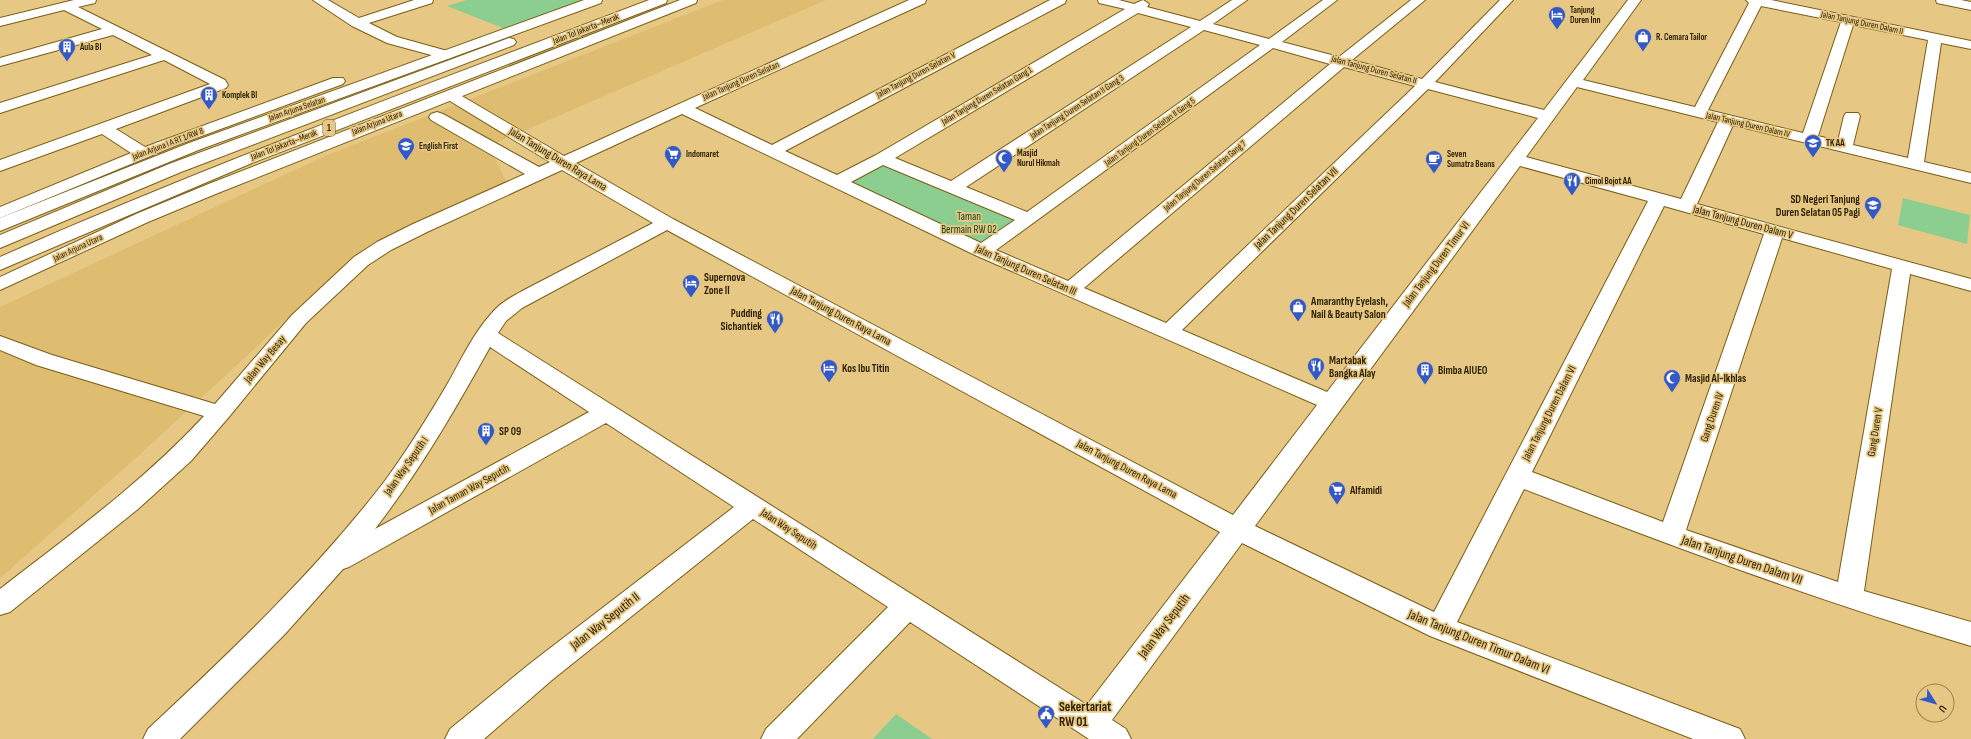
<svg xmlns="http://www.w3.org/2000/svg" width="1971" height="739" font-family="'Sofia Sans Condensed',sans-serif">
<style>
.built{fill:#debc70}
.green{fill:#8ccd90}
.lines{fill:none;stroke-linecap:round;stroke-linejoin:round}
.minor-casing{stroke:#7a5e15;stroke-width:2}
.major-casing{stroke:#7a5e15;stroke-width:2}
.highway-casing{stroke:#7a5e15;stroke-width:2}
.minor{fill:#fff;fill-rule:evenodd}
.major{fill:#fff;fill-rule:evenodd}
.highway{fill:#fff;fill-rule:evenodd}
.labels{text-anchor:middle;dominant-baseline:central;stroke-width:3.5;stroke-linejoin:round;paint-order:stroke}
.far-poi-label{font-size:9px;font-weight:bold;fill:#2a1e02;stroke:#e6c784;text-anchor:start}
.far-street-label{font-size:9px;fill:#2a1e02;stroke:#e6c784}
.shield{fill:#e6c784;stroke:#625129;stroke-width:1}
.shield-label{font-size:10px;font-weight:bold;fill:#2a1e02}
.street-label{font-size:11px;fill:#2a1e02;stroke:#e6c784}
.poi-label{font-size:11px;font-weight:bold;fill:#2a1e02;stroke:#e6c784;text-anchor:start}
.park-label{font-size:11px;fill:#123d18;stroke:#e6c784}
.near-street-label{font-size:13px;fill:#2a1e02;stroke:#e6c784}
.near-poi-label{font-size:13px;font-weight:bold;fill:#2a1e02;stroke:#e6c784;text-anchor:start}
</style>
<rect width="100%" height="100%" fill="#e6c784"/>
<path class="built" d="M723,0h103l-337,146 18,37 -176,95 -193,178 -138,122v-271l325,-151z"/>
<path class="green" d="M467,0h126l-85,30 -61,-24z
M881,161l144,59 -47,33 -140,-67z
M1903,198l67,17 -3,29 -69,-19z
M896,714l36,25h-59z"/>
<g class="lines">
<defs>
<path id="minor" d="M74,0h22l-1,3 -17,4 147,73 3,5 -2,3 -110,41 29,18 188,-69h10l2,3 -2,3 -166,61 -177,73v-11l131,-54 -29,-19 -102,37v-11l210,-76 -46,-24 -164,53v-10l152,-48 -39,-20 -113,31v-8l102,-29 -38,-19 -64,16v-8z
M313,0h15l31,18 55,-18h19l-1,3 -63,20 28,14 54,15 2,3 -2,3 -5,1 -59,-16 -35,-17z
M909,0h17l-1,3 -230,105 77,37 278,-145h16l-1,3 -280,148 52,24 39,-20 249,-146 -26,-6 -1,-3h21l15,4 9,-4 6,4 -2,3 53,14 32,-21h15l-34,24 56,15 54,-39h14l-55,42 57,15 72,-57h14l-73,60 70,19 78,-79h13l-78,82 109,28 84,-110h13l-58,80 112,27 54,-104 -3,-3h25l200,41v8l-30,-6 -17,119 47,11v10l-238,-58 -36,79 274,75v12l-61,-17 -46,317 107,31v24c-152,-45 -300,-100 -447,-157l-67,133 283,107 5,10h-52l-263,-103 -188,-93 -130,177 14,9 5,10h-42l-179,-117 -113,117h-36l5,-10 122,-122 -135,-88 -201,161 -68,59h-39l5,-10 82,-67 202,-155 -128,-84 -257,144 -6,2 -58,65 -105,105h-37l5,-10c83,-78 166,-156 236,-247 23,-31 44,-65 64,-99 13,-23 25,-49 43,-69 9,-12 24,-19 37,-26l125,-65 -91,-53 -135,62 -36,18 -23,15 -62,58 -78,95 -37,43 -53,48 -128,103 -10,3v-26c71,-55 143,-107 204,-173l-168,-51 -36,-15v-14l52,19 163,49 77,-89 62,-58 23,-15 36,-18 112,-50 -94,-54 -2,-3 2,-3 6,-2 6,2 96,53 11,-5 -105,-64 -3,-3 3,-3h10l109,64zM1761,6l80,16 -38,111 -95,-23zM1138,13l53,14 -240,154 -56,-23zM1853,25l75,15 -20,118 -55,-13 7,-29 -2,-3h-12l-2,3 -6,25 -20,-5zM1204,30l56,15 -233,167 -61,-25zM1273,48l57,16 -262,217 -72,-31zM1344,67l71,19 -249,237 -82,-35zM1577,87l141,35 -37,77 -155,-42zM1428,89l110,29 -211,274 -145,-62zM682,114l293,141 342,150 -84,110 -560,-296 -97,-56zM883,165l132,55 -34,23 -130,-61zM1520,166l128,35 -214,411 -179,-86zM1664,206l100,28 -101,288 -131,-50zM667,230l553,302 -133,173 -589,-372 8,-12 16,-13zM1782,238l110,31 -54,313 -152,-52zM490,347l99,65 -214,117c44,-57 80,-119 115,-182z"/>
<path id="major" d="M584,0h18l-1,3 -400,146 -201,82v-13l189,-75z
M680,0h17l-1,3 -478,190 -70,29 -148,68v-13l136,-63 70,-29z
M1936,0h25l10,2v8l-34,-7z"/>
<path id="highway" d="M649,0h18l-1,3 -414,160 -252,107v-13c213,-94 432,-174 649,-257z
M509,38l5,1 2,3 -2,3 -333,127 -181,76v-13l169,-71z"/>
</defs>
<use href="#minor" class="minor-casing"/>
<use href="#major" class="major-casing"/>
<use href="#highway" class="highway-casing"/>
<use href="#minor" class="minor"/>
<use href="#major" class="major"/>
<use href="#highway" class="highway"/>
</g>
<defs>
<symbol id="hotel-pin" viewBox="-11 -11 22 30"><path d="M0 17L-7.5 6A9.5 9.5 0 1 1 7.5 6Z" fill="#3359c9" stroke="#e6c784"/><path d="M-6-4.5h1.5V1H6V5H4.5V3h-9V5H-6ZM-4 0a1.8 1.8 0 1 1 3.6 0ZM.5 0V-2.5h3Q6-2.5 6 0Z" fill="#fff"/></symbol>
<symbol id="shop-pin" viewBox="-11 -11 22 30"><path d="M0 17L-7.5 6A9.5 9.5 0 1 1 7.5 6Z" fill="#3359c9" stroke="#e6c784"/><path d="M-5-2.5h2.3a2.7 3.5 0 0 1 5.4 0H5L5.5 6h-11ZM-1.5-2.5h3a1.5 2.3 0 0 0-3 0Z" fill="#fff"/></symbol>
<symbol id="building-pin" viewBox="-11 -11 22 30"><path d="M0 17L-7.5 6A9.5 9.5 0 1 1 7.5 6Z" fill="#3359c9" stroke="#e6c784"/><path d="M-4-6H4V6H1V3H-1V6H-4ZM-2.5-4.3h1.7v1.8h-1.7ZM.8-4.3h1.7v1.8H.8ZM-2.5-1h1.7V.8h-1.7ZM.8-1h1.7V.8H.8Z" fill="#fff"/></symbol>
<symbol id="school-pin" viewBox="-11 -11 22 30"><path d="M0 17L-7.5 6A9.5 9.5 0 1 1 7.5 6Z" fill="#3359c9" stroke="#e6c784"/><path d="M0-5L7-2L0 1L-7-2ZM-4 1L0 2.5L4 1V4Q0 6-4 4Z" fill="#fff"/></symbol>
<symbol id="supermarket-pin" viewBox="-11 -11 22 30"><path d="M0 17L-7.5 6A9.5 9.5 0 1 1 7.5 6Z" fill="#3359c9" stroke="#e6c784"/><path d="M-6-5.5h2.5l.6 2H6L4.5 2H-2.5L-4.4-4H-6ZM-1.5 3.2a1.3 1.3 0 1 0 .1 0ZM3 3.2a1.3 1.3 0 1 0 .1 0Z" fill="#fff"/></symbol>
<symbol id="mosque-pin" viewBox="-11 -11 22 30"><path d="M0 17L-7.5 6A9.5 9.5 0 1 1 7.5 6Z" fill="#3359c9" stroke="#e6c784"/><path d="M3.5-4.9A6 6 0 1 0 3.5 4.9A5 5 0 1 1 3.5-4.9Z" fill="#fff"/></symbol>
<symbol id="cafe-pin" viewBox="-11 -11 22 30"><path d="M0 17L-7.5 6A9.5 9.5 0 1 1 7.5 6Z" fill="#3359c9" stroke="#e6c784"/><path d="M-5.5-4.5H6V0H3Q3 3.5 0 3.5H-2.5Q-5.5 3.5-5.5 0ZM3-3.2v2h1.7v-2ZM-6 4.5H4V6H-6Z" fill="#fff"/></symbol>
<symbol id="restaurant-pin" viewBox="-11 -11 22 30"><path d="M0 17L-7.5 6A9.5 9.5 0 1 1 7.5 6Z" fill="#3359c9" stroke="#e6c784"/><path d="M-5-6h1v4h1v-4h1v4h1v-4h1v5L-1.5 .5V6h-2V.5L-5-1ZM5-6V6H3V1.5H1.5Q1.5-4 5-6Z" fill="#fff"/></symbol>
<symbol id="civic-pin" viewBox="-11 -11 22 30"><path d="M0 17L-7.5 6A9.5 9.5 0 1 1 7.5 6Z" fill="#3359c9" stroke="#e6c784"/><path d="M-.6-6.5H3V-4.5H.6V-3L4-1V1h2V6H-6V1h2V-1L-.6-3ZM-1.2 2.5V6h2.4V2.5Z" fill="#fff"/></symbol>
</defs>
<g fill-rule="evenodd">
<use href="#hotel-pin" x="1547" y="5" width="20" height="27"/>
<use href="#shop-pin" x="1633" y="27" width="20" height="27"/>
<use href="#building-pin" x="57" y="37" width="20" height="27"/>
<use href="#building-pin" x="199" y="85" width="20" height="27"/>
<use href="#school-pin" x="1803" y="133" width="20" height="27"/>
<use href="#school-pin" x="396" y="136" width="20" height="27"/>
<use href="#supermarket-pin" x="663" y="144" width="20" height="27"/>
<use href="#mosque-pin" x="994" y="148" width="20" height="27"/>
<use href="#cafe-pin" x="1424" y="149" width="20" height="27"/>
<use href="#restaurant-pin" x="1562" y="171" width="20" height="27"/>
<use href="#school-pin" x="1863" y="195" width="20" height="27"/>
<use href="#hotel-pin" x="681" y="273" width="20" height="27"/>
<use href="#shop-pin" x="1288" y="297" width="20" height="27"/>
<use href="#restaurant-pin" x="765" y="309" width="20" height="27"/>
<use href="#restaurant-pin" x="1306" y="356" width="20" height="27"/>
<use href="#hotel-pin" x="819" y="358" width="20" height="27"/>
<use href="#building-pin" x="1415" y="360" width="20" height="27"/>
<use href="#mosque-pin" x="1662" y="368" width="20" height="27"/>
<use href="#building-pin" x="476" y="421" width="20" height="27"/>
<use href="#supermarket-pin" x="1327" y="480" width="20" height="27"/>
<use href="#civic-pin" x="1036" y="704" width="20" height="27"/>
</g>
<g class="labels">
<g class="far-poi-label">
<text x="1570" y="10">Tanjung<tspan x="1570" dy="10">Duren Inn</tspan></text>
<text x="1656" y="37">R. Cemara Tailor</text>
<text x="80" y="47">Aula BI</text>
<text x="222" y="95">Komplek BI</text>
<text x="1826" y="143">TK AA</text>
<text x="419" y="146">English First</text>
<text x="1017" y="153">Masjid<tspan x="1017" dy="10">Nurul Hikmah</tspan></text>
<text x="686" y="154">Indomaret</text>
<text x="1447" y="154">Seven<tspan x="1447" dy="10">Sumatra Beans</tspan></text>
<text x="1585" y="181">Cimol Bojot AA</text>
</g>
<g class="far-street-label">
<text transform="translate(1862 23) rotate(12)">Jalan Tanjung Duren Dalam II</text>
<text transform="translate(586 29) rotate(-21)">Jalan Tol Jakarta–Merak</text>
<text transform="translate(1374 70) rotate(15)">Jalan Tanjung Duren Selatan II</text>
<text transform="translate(916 75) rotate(-28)">Jalan Tanjung Duren Selatan V</text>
<text transform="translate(741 81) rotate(-24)">Jalan Tanjung Duren Selatan</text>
<text transform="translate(987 96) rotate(-31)">Jalan Tanjung Duren Selatan Gang 1</text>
<text transform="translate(1077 107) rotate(-33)">Jalan Tanjung Duren Selatan II Gang 3</text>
<text transform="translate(297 109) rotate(-19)">Jalan Arjuna Selatan</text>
<text transform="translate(377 123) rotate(-21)">Jalan Arjuna Utara</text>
<text transform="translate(1748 125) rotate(13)">Jalan Tanjung Duren Dalam IV</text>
<text transform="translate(1150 132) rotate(-36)">Jalan Tanjung Duren Selatan II Gang 5</text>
<text transform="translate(168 144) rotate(-21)">Jalan Arjuna I A RT 1/RW 8</text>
<text transform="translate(284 145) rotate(-21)">Jalan Tol Jakarta–Merak</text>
<text transform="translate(1205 176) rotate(-40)">Jalan Tanjung Duren Selatan Gang 7</text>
<text transform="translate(78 248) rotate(-25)">Jalan Arjuna Utara</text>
</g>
<rect class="shield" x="323" y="120" width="12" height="16" rx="3"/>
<g class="shield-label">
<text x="329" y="128">1</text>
</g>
<g class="street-label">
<text transform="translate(558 159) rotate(31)">Jalan Tanjung Duren Raya Lama</text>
<text transform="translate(1296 208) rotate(-44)">Jalan Tanjung Duren Selatan VII</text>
<text transform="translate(1743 222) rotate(15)">Jalan Tanjung Duren Dalam V</text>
<text transform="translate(1436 264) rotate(-53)">Jalan Tanjung Duren Timur VI</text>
<text transform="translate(1026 270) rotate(24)">Jalan Tanjung Duren Selatan III</text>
<text transform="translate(841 316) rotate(28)">Jalan Tanjung Duren Raya Lama</text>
<text transform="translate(265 359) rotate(-50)">Jalan Way Besay</text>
<text transform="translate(1549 413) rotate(-63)">Jalan Tanjung Duren Dalam VI</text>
<text transform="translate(1712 417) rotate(-71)">Gang Duren IV</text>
<text transform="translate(1875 432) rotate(-81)">Gang Duren V</text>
<text transform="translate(406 466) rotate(-55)">Jalan Way Seputih I</text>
<text transform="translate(1127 469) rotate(28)">Jalan Tanjung Duren Raya Lama</text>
<text transform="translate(469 489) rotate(-29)">Jalan Taman Way Seputih</text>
<text transform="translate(789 529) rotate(33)">Jalan Way Seputih</text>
</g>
<g class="poi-label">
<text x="1860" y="199" text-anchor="end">SD Negeri Tanjung<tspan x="1860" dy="13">Duren Selatan 05 Pagi</tspan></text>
<text x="704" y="277">Supernova<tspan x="704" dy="13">Zone II</tspan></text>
<text x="1311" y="301">Amaranthy Eyelash,<tspan x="1311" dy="13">Nail &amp; Beauty Salon</tspan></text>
<text x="762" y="313" text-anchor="end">Pudding<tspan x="762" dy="13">Sichantiek</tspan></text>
<text x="1329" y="360">Martabak<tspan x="1329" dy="13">Bangka Alay</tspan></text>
<text x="842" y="368">Kos Ibu Titin</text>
<text x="1438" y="370">Bimba AIUEO</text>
<text x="1685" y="378">Masjid Al-Ikhlas</text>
<text x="499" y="431">SP 09</text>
<text x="1350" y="490">Alfamidi</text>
</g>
<g class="park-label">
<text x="969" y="216">Taman<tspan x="969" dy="13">Bermain RW 02</tspan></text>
</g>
<g class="near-street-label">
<text transform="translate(1742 560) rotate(19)">Jalan Tanjung Duren Dalam VII</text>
<text transform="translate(605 621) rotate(-38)">Jalan Way Seputih II</text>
<text transform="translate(1164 626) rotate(-53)">Jalan Way Seputih</text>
<text transform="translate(1479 642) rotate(22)">Jalan Tanjung Duren Timur Dalam VI</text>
</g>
<g class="near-poi-label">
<text x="1059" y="707">Sekertariat<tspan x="1059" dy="15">RW 01</tspan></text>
</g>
</g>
<g transform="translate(1935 703) rotate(127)"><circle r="19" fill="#e6c784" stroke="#9b8350"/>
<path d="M0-3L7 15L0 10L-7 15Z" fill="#3359c9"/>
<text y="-6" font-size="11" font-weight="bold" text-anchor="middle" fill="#2a1e02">U</text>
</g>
</svg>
